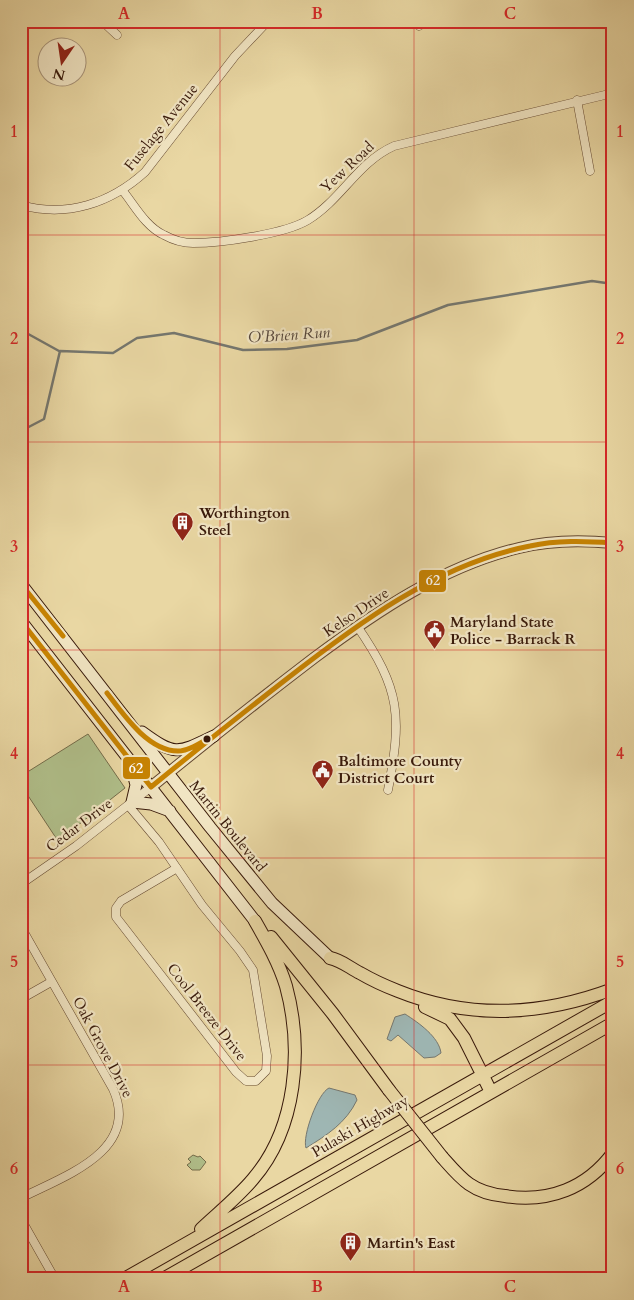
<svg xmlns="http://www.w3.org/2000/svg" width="634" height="1300" font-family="Cardo,serif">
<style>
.green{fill:#b0bf8a;stroke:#746c4a}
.water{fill:#9eb6b3;stroke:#75776f}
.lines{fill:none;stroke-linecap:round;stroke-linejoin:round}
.stream{stroke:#75776f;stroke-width:2.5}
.minor-casing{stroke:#644830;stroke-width:9}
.tertiary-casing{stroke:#644830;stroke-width:12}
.secondary-casing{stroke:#38190a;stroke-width:13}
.trunk-casing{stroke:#38190a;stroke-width:14}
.minor{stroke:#f1e5c3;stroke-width:8}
.tertiary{stroke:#f1e5c3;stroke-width:10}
.secondary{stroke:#f1e5c3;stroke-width:11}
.trunk{stroke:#e9d7a3;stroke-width:12}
.trunk-bridge-casing{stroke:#38190a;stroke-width:14;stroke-linecap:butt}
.trunk-bridge{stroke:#e9d7a3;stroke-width:12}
.bus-1-casing{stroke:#f1e5c3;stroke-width:9}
.bus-1{stroke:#c78302;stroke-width:5}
.grid{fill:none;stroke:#d62828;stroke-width:1;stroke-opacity:0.55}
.bus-dot{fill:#38190a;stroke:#f1e5c3;stroke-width:2}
.labels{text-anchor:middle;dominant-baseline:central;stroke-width:4.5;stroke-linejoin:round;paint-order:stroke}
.street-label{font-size:15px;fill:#38190a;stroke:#f1e5c3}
.poi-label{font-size:15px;font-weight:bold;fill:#38190a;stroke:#f1e5c3;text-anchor:start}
.water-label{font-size:16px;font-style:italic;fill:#57483d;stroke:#f1e5c3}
.line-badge{stroke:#f1e5c3;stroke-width:2}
.badge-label{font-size:14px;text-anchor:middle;font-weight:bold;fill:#fff}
.neatline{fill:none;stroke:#d62828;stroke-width:2}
.grid-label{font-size:16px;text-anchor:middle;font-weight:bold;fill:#d62828}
</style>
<rect width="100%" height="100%" fill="#e9d7a3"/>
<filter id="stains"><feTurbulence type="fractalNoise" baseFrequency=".004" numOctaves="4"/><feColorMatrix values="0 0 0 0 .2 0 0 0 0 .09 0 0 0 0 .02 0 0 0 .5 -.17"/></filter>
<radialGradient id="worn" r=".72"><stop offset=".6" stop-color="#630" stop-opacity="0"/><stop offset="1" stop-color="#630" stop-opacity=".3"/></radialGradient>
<path class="green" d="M88,734l37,54 -67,53 -37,-56v-9z
M193,1155l5,2 2,-1 6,6 -6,8h-8l-5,-5 4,-3 -3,-3z"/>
<path class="water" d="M405,1014c14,9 34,23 36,39l-6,4 -11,1 -26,-23 -7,6 -4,-2 8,-22z
M329,1088l26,7 2,5c-11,23 -30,35 -51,48 -4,-12 12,-55 23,-60z"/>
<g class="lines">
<path class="stream" d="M21,330l38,21
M21,431l23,-12 16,-68 53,2 24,-15 37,-5 69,17 44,-1 70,-9 91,-35 144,-24 21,3"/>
<defs>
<path id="minor" d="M102,21l15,14
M419,26l1,-5
M577,100l13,71
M123,191c12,15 23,36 41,44 9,5 19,8 29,8 28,0 92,-9 115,-23 33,-20 50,-58 86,-74l219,-53
M21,205c46,13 90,-2 124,-33l90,-116 33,-35
M357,626c44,64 45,90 31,164
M128,805l31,37 43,63 38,46 13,19 14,86 -1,15 -10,10h-10l-10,-9 -120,-155v-9l5,-7 56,-33
M21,884l55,-38 75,-59
M21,927l92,162c28,62 -49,87 -92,109
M21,999l30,-17
M21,1219l34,60"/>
<path id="tertiary" d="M151,787c54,-44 108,-87 163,-129 62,-46 129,-92 205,-110 31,-8 62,-8 94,-5"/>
<path id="secondary" d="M21,584l189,243 62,76 58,55
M21,621l234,300
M142,732c33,24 35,22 72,4
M131,765l5,20 -4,17 19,2 19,7"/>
<path id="trunk" d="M271,937l62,77 56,76
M330,958c11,2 20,10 30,15 12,7 25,13 38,18 72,29 143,25 215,-2
M425,1007l25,12 14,19 27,54
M442,1157c8,9 17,20 27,27 10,7 25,11 36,12 44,7 82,-8 108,-43
M201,1229c17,-16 37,-32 52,-50 44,-51 50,-130 33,-193 -7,-23 -19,-44 -31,-65
M124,1279l489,-278
M163,1279l450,-256"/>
</defs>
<use href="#minor" class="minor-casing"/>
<use href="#tertiary" class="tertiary-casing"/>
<use href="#secondary" class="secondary-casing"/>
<use href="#trunk" class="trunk-casing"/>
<use href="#minor" class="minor"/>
<use href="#tertiary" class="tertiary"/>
<use href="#secondary" class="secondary"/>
<use href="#trunk" class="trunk"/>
<defs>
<path id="trunk-bridge" d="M389,1090l53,67"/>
</defs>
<use href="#trunk-bridge" class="trunk-bridge-casing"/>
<use href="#trunk-bridge" class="trunk-bridge"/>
<defs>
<path id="bus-1" d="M21,584l42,52
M21,621l130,166c44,-36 88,-71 133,-106 73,-57 153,-117 246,-135 27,-6 55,-5 83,-3
M107,693c16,21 41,58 71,58 10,0 21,-7 29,-12"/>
</defs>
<use href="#bus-1" class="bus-1-casing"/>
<use href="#bus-1" class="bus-1"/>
</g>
<path class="grid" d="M220,21v1258M414,21v1258M21,235h592M21,442h592M21,650h592M21,858h592M21,1065h592"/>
<defs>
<symbol id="building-pin" viewBox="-11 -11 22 30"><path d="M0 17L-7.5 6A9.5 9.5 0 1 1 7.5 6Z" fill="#8f2418" stroke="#f1e5c3"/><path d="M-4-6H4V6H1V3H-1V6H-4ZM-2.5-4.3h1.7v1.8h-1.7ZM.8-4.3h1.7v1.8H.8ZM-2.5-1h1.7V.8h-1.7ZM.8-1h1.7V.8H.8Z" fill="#fff"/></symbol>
<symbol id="civic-pin" viewBox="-11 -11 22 30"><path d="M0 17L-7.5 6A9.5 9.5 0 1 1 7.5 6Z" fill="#8f2418" stroke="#f1e5c3"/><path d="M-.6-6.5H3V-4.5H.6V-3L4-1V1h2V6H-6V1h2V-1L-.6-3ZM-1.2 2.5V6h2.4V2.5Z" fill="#fff"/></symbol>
</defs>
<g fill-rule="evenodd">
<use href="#building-pin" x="170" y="510" width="25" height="34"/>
<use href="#civic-pin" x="422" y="618" width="25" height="34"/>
<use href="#civic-pin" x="310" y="758" width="25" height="34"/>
<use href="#building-pin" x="338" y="1230" width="25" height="34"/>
</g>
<circle class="bus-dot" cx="207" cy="739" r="4.5"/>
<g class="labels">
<g class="street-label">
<text transform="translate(161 127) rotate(-51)">Fuselage Avenue</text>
<text transform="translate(347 167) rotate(-43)">Yew Road</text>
<text transform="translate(356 612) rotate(-34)">Kelso Drive</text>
<text transform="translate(79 825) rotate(-37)">Cedar Drive</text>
<text transform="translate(228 826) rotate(51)">Martin Boulevard</text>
<text transform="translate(207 1012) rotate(52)">Cool Breeze Drive</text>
<text transform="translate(103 1047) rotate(62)">Oak Grove Drive</text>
<text transform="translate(360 1126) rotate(-30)">Pulaski Highway</text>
</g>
<g class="poi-label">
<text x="199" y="513">Worthington<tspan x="199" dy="17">Steel</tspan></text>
<text x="450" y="622">Maryland State<tspan x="450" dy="17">Police - Barrack R</tspan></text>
<text x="338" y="761">Baltimore County<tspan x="338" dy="17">District Court</tspan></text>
<text x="367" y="1243">Martin's East</text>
</g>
<g class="water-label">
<text transform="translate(289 335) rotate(-4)">O'Brien Run</text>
</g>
</g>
<g class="line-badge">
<rect x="418" y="569" width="29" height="24" rx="5" fill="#c78302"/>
<rect x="122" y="756" width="29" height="24" rx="5" fill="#c78302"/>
</g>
<g class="badge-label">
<text x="433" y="585">62</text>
<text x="136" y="773">62</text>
</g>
<rect width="634" height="1300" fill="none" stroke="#e9d7a3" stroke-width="55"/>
<g transform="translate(62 62) rotate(193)"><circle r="24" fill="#f1e5c3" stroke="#a79379"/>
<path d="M0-4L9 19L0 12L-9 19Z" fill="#8f2418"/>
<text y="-8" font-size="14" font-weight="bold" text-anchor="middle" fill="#38190a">N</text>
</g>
<rect x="28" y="28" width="578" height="1244" class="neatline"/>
<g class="grid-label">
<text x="124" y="19">A</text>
<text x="317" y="19">B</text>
<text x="510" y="19">C</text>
<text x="14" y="137">1</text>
<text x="620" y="137">1</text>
<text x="14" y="344">2</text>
<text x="620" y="344">2</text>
<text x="14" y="552">3</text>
<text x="620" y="552">3</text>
<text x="14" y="759">4</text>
<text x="620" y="759">4</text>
<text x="14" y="967">5</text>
<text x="620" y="967">5</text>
<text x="14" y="1174">6</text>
<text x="620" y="1174">6</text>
<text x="124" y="1292">A</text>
<text x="317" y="1292">B</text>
<text x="510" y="1292">C</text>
</g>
<rect width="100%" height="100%" filter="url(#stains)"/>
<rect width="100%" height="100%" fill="url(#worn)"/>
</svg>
